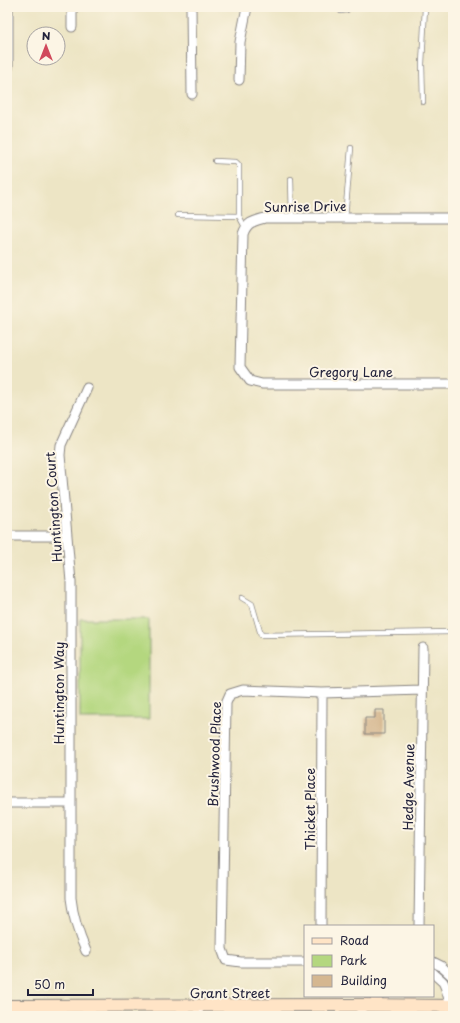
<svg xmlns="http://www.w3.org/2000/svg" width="460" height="1023" font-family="'Playpen Sans',sans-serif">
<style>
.green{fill:#b4d77f;stroke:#6b7c5d}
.building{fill:#d5b790}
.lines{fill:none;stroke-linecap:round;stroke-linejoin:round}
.lane-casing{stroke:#888480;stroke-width:6}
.street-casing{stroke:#888480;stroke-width:11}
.secondary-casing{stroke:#888480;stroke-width:14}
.lane{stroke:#fff;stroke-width:4.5}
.street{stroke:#fff;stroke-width:9}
.secondary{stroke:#ffe4c6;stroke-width:12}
.labels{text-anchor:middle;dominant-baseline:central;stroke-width:4;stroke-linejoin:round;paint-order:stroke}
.street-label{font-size:13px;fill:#22223b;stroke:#fcf5e5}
</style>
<rect width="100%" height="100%" fill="#fcf5e5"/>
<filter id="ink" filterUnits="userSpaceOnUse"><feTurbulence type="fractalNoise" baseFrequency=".025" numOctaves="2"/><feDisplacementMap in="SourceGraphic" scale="8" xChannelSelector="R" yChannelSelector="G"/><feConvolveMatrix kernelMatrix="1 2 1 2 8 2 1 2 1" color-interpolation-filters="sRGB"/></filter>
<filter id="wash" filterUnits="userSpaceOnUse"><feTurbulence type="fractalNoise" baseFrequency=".012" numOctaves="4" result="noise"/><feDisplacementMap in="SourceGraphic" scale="16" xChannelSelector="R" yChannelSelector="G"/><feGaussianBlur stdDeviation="0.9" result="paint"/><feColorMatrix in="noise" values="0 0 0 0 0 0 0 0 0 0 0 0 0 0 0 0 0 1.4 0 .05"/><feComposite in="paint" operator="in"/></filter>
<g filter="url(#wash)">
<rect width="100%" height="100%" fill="#ede5c5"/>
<path class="green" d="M80,619h69v100h-69z"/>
<g id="blocks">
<path class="building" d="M375,710h9v24h-19v-16h10z"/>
</g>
</g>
<g filter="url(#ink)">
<use href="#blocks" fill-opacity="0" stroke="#888480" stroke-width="1"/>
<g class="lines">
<defs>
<path id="lane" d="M341,11l6,-1v-3
M423,102l-1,-38 3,-57
M215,161l21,1 3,3v51l6,11
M291,179l1,39
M178,215l61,1
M345,218l6,-70
M242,598l10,6 9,31 192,-3"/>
<path id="street" d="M191,7l1,87
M72,27v-20
M7,69l1,-1v-61
M239,80l1,-38 7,-35
M453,218h-188c-11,3 -18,4 -22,16l-3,133 10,14 12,3h191
M7,536h60
M7,803h64
M321,926l1,-233
M419,926l4,-278
M86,951c-8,-18 -13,-34 -15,-53v-316l-11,-127 1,-10 26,-57
M305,962h-64l-15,-2 -4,-11 4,-246 4,-9 13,-4 79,3 100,-3
M433,962l8,4 12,11
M433,973c3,3 7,6 10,9 5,8 4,18 10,24
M361,1005v11
M198,1006l1,10"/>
<path id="secondary" d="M7,1006l354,-1 92,1"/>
</defs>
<use href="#lane" class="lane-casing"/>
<use href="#street" class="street-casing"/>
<use href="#secondary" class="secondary-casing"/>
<use href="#lane" class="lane"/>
<use href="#street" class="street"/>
<use href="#secondary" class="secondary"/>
</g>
</g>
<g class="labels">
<g class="street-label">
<text transform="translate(305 206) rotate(-1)">Sunrise Drive</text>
<text x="351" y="371">Gregory Lane</text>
<text transform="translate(53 507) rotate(-94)">Huntington Court</text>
<text transform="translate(58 693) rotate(-90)">Huntington Way</text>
<text transform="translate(214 754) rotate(-88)">Brushwood Place</text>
<text transform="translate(408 787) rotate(-89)">Hedge Avenue</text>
<text transform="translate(309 809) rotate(-90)">Thicket Place</text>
<text x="230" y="992">Grant Street</text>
</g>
</g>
<rect width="460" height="1023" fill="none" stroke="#fcf5e5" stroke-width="24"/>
<rect x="304" y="925" width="130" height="72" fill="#fcf5e5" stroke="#a5a1a1"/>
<rect x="312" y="938" width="20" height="6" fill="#ffe4c6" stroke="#a5a1a1"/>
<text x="340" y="945" font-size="12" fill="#22223b">Road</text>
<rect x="312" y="955" width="20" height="12" fill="#b4d77f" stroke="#a5a1a1"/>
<text x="340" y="965" font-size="12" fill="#22223b">Park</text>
<rect x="312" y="975" width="20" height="12" fill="#d5b790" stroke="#a5a1a1"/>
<text x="340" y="985" font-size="12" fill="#22223b">Building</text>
<g transform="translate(46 46)"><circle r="19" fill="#fcf5e5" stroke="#a5a1a1"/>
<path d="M0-3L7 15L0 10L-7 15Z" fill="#d1495b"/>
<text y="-6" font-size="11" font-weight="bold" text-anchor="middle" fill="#22223b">N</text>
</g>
<path d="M28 989v6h65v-6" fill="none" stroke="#22223b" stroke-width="2"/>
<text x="34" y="989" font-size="12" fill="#22223b" stroke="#fcf5e5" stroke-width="3" paint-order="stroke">50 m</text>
</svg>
